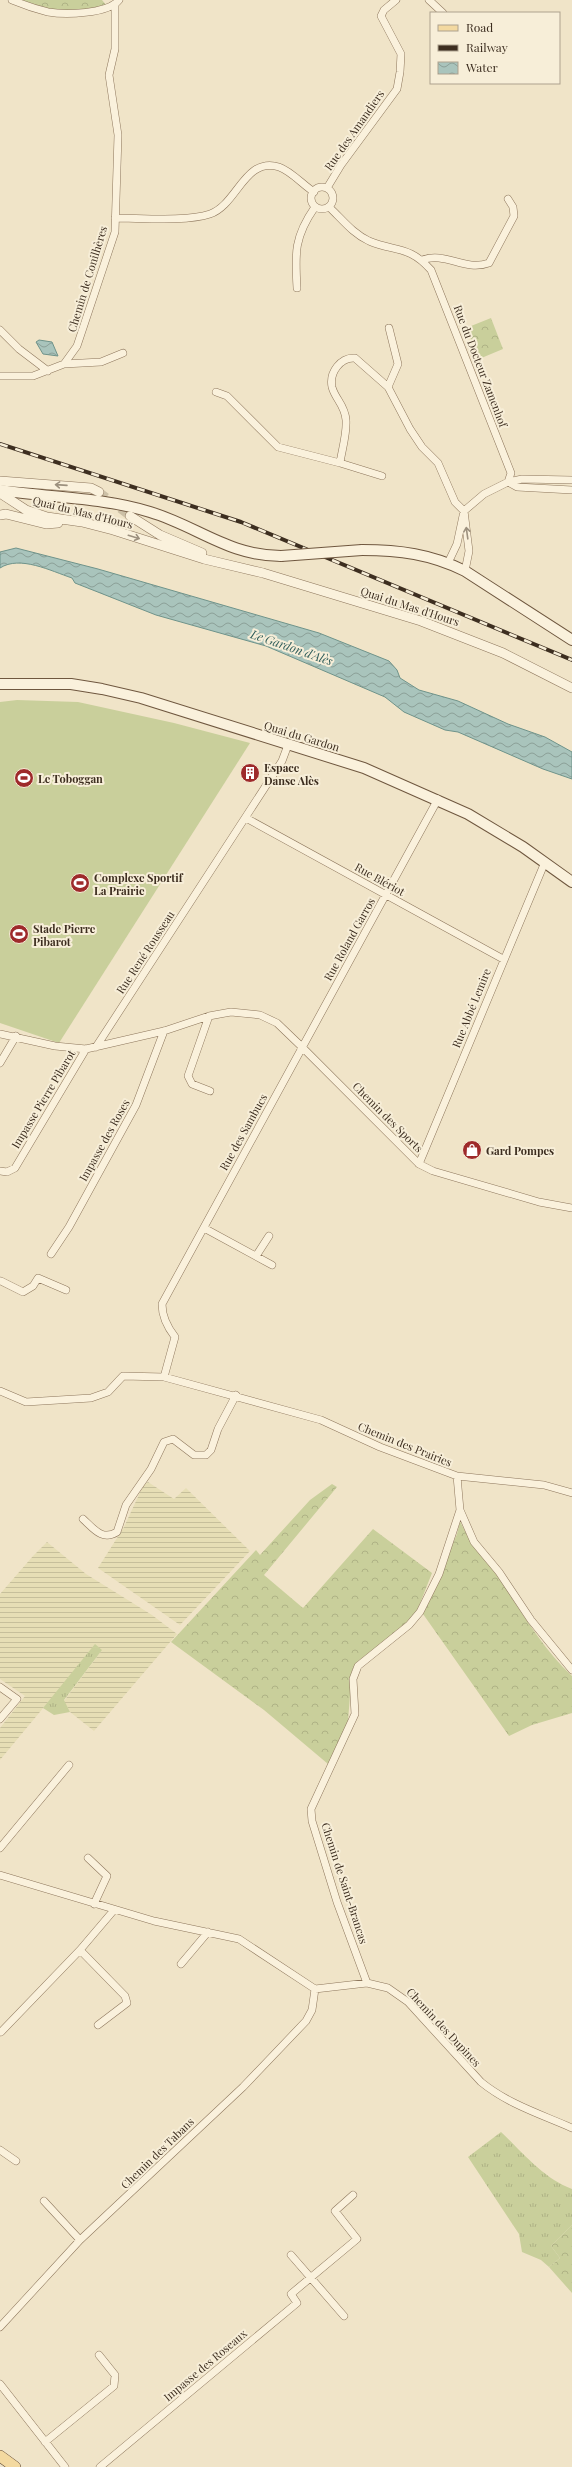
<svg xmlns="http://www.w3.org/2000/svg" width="572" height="2467" font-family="'Playfair Display',serif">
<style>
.farmland{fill:url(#farmland-rules)}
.grass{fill:url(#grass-tufts)}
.forest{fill:url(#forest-crowns)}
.pitch{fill:#c9cf9b}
.water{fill:url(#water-waves);stroke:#6f938a}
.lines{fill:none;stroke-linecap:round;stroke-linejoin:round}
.tertiary-tunnel{stroke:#ccc0a6;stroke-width:9;stroke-dasharray:9 4.5;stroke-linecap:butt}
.minor-casing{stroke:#8d765c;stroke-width:8}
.tertiary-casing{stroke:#8d765c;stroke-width:10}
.secondary-casing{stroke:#6f573f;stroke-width:12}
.primary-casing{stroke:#5b4430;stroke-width:12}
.minor{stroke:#faf1dc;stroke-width:7}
.tertiary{stroke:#faf1dc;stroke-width:9}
.secondary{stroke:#faf1dc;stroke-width:10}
.primary{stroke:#f3d9a0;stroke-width:11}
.rail-casing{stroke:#3d2e20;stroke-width:4}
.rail{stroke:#f7eed8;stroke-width:2.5;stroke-dasharray:8;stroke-linecap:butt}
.secondary-bridge-casing{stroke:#6f573f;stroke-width:12;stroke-linecap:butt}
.secondary-bridge{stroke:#faf1dc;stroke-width:10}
.oneway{stroke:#9c907e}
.labels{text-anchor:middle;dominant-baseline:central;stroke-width:4;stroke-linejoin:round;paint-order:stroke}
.street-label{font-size:11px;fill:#3d2e20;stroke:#f7eed8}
.poi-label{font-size:11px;font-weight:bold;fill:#3d2e20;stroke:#f7eed8;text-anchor:start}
.water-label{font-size:12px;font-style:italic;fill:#2f5d5a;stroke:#f7eed8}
</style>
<defs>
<pattern id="farmland-rules" width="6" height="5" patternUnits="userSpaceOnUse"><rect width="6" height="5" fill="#e6deb5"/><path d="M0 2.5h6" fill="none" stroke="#c6bf9b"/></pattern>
<pattern id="grass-tufts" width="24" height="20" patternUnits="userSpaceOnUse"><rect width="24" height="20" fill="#c9cf9b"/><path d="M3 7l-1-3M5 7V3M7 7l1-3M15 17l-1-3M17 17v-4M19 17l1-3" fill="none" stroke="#aeb285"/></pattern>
<pattern id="forest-crowns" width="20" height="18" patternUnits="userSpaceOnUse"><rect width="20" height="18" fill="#c9cf9b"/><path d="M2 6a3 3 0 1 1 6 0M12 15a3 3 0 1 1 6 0" fill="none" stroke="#aeb285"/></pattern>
<pattern id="water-waves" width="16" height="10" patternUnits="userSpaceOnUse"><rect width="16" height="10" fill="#a9c4bc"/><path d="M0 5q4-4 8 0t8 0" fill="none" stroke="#8ba098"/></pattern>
</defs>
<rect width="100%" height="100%" fill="#f0e4c8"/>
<path class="farmland" d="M148,1482l26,17 12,-11 64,63 -70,74 -82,-57 26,-41 19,-41z
M47,1542l39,32 66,41 25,19 -83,97 -24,-19 -6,-11 38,-51 -53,51 -49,59v-32l25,-32 -25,-17v-85l33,-38z"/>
<path class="grass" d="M95,1644l7,6 -38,50 6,12 -16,3 -11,-7z
M501,2132c21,20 43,47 71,57v36l-21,21 9,12 -11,9 -8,-7 -19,-8 -3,-18 -51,-77z"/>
<path class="forest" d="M19,0h83l5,6 -6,3 -46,2z
M491,318l12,31 -24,10 -13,-31z
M332,1484l5,3 -73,88 39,33 70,-79 59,44 -15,38 -19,20 -40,30 -6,9 -4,51 -20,43 -64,-54 -93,-68 85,-92 4,5 50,-55z
M460,1521c9,21 23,35 36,53 24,35 45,73 76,102v37l-40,12 -23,11 -86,-122 34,-80z
M572,2225v68l-23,-26 11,-9 -9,-12z"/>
<path class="pitch" d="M17,700l61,2 96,21 76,20 -191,300 -59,-20v-321z"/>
<path class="water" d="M39,340l13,2 6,14 -15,-2 -7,-12z
M16,548l82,21 221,64 70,28 8,9 3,8 19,12 39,11 50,23 37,13 27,15v27l-29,-10 -85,-37 -13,-2 -41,-18 -19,-15 -119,-51 -110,-31 -81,-32 -3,-5c-21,-7 -52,-23 -72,-10v-16z"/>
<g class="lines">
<path class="tertiary-tunnel" d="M99,492l31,24"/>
<defs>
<path id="minor" d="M12,0c12,5 24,9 36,12 17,3 60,2 71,-12
M429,0l14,13
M311 198a11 11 0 1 1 22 0a11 11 0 1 1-22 0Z
M327,188l14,-23 56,-76 3,-17 1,-18 -20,-38 3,-6 12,-10
M329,207c13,12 23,26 40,34 26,11 40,4 62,29l80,203 -3,9 14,-3 50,1
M115,218c26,0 71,4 95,-4 27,-9 35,-58 69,-47 12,4 24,18 35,25
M422,260c24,-9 42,12 67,3l25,-47 -1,-9 -5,-8
M297,288c-2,-35 -3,-51 18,-81
M0,330l19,19 29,22
M64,364l37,-2 22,-9
M0,376h33l31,-12 13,-18 38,-114 3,-97 -9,-60 6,-26v-44
M388,387l10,-23 -9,-36
M216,392l11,4 51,51 62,16
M382,476l-42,-13c2,-14 7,-29 6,-43 -1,-15 -11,-21 -14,-33 -3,-15 9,-30 23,-29l33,29 22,42 12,18 16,16 17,39 9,9 20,-17 24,-12 9,5 55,3
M448,563l9,-19 7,-33 5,40 -4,20
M246,818l257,141
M209,1016l-21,60 4,8 18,7
M0,1034l55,12 31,3 78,-18 45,-15 22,-4 29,3 17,8 25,24 117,117 14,7 106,31 33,6
M96,1047l186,-286 6,-16
M0,1063l16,-27
M419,1164l126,-302
M0,1171l7,1 8,-4 71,-119
M204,1228l68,37
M51,1254l18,-27 67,-122 28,-74
M256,1256l13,-20
M1,1281l22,11 10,-6 5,-8 28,12
M164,1377l11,-40c-7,-9 -13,-21 -13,-33l276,-505
M0,1391l26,11 65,-4 17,-6 15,-16 41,1 157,43 59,27 77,29 87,9 28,8
M460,1510l14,32 25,30 32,48 41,50
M83,1519c11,10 19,22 34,13l9,-27 25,-36 13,-27 9,-3 21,16h12l5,-5 7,-21 18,-34
M0,1687l17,12 -17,20
M0,1848l69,-83
M88,1858l19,18 -13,28
M0,1875l154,46 85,18 76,50 52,-6 21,5 20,14 73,80c27,22 59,32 91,46
M80,1950l45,46 2,7 -29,22
M181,1964l27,-32
M367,1983l-30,-81 -25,-81 -1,-12 44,-95 -2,-35 5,-13 51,-41 11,-13 19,-38 21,-64 -3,-34
M1,2032l79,-82 34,-40
M0,2150l16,11
M44,2201l36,39
M291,2255l53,61
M0,2327l80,-87 163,-153 63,-66 6,-11 3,-21
M0,2384l65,83
M45,2442l69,-56 1,-11 -16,-20
M100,2467l197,-164 -6,-9 66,-55 -22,-28 18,-16"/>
<path id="tertiary" d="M0,481l91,7 8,4
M0,493l26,17 21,7 35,5 31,8 91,29 59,14 158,48 82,32 69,35
M0,515l6,-1 40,10 12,-1
M130,516l30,19 42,18"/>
<path id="secondary" d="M0,490c50,8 102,7 150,22 47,14 79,44 131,44
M362,550c37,0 69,4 103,21l107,69
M0,684h71l31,5 39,9 223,70 104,46 55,33 49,35"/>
<path id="primary" d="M0,2456l15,11"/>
</defs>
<use href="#minor" class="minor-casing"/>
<use href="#tertiary" class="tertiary-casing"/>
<use href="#secondary" class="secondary-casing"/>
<use href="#primary" class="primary-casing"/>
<use href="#minor" class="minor"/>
<use href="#tertiary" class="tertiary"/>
<use href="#secondary" class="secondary"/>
<use href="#primary" class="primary"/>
<defs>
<path id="rail" d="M0,444l241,78 331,138"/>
</defs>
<use href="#rail" class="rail-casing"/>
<use href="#rail" class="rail"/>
<defs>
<path id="secondary-bridge" d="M281,556l81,-6"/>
</defs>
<use href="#secondary-bridge" class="secondary-bridge-casing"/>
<use href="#secondary-bridge" class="secondary-bridge"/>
</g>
<defs><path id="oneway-shaft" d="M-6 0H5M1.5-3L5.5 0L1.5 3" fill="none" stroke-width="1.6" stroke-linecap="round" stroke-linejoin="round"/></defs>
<g class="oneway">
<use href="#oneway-shaft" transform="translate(61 485) rotate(-176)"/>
<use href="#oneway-shaft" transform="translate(467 533) rotate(-98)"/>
<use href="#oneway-shaft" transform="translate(134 537) rotate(17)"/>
</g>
<defs>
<symbol id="building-disc" viewBox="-11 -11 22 22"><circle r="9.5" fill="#9e2a2b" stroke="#f7eed8"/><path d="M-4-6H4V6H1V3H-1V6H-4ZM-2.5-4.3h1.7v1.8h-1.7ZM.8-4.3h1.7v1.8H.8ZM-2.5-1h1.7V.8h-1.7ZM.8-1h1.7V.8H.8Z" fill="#fff"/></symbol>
<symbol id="stadium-disc" viewBox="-11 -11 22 22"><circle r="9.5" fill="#9e2a2b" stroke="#f7eed8"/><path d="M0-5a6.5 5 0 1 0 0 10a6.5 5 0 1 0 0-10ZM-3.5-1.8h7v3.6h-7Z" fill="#fff"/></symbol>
<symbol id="shop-disc" viewBox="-11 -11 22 22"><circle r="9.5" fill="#9e2a2b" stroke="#f7eed8"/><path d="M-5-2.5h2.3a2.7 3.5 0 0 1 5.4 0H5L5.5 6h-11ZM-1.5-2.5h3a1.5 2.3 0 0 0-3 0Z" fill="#fff"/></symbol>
</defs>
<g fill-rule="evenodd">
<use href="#building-disc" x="239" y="762" width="22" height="22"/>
<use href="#stadium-disc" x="13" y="767" width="22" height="22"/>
<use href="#stadium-disc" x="69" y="872" width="22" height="22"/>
<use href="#stadium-disc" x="8" y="923" width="22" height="22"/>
<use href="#shop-disc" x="461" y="1139" width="22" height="22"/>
</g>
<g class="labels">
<g class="street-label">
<text transform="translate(354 130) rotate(-55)">Rue des Amandiers</text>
<text transform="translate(87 279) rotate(-73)">Chemin de Conilhères</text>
<text transform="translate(481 366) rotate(69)">Rue du Docteur Zamenhof</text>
<text transform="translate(83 512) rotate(14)">Quai du Mas d'Hours</text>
<text transform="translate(410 606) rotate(18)">Quai du Mas d'Hours</text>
<text transform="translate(302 736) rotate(17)">Quai du Gardon</text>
<text transform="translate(380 879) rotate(29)">Rue Blériot</text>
<text transform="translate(349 939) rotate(-61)">Rue Roland Garros</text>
<text transform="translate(145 952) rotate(-57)">Rue René Rousseau</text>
<text transform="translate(471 1008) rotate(-68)">Rue Abbé Lemire</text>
<text transform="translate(43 1099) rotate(-59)">Impasse Pierre Pibarot</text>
<text transform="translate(388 1117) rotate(45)">Chemin des Sports</text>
<text transform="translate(243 1132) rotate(-61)">Rue des Sambucs</text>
<text transform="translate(104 1140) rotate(-61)">Impasse des Roses</text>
<text transform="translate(405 1444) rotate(22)">Chemin des Prairies</text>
<text transform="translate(345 1883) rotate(72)">Chemin de Saint-Brancas</text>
<text transform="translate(444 2027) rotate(47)">Chemin des Dupines</text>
<text transform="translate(157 2153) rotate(-44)">Chemin des Tabans</text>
<text transform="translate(205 2365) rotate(-40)">Impasse des Roseaux</text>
</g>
<g class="poi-label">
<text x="264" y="767">Espace<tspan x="264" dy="13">Danse Alès</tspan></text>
<text x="38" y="778">Le Toboggan</text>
<text x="94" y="877">Complexe Sportif<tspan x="94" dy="13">La Prairie</tspan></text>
<text x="33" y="928">Stade Pierre<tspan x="33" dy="13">Pibarot</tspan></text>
<text x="486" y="1150">Gard Pompes</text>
</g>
<g class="water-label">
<text transform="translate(292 647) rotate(19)">Le Gardon d'Alès</text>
</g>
</g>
<rect x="430" y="12" width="130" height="72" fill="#f7eed8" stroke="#ada18e"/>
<rect x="438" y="25" width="20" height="6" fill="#f3d9a0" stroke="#ada18e"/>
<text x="466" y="32" font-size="12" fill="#3d2e20">Road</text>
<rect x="438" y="45" width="20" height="6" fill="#3d2e20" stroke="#ada18e"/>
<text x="466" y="52" font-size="12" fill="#3d2e20">Railway</text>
<rect x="438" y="62" width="20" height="12" fill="url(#water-waves)" stroke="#ada18e"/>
<text x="466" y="72" font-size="12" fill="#3d2e20">Water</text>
</svg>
